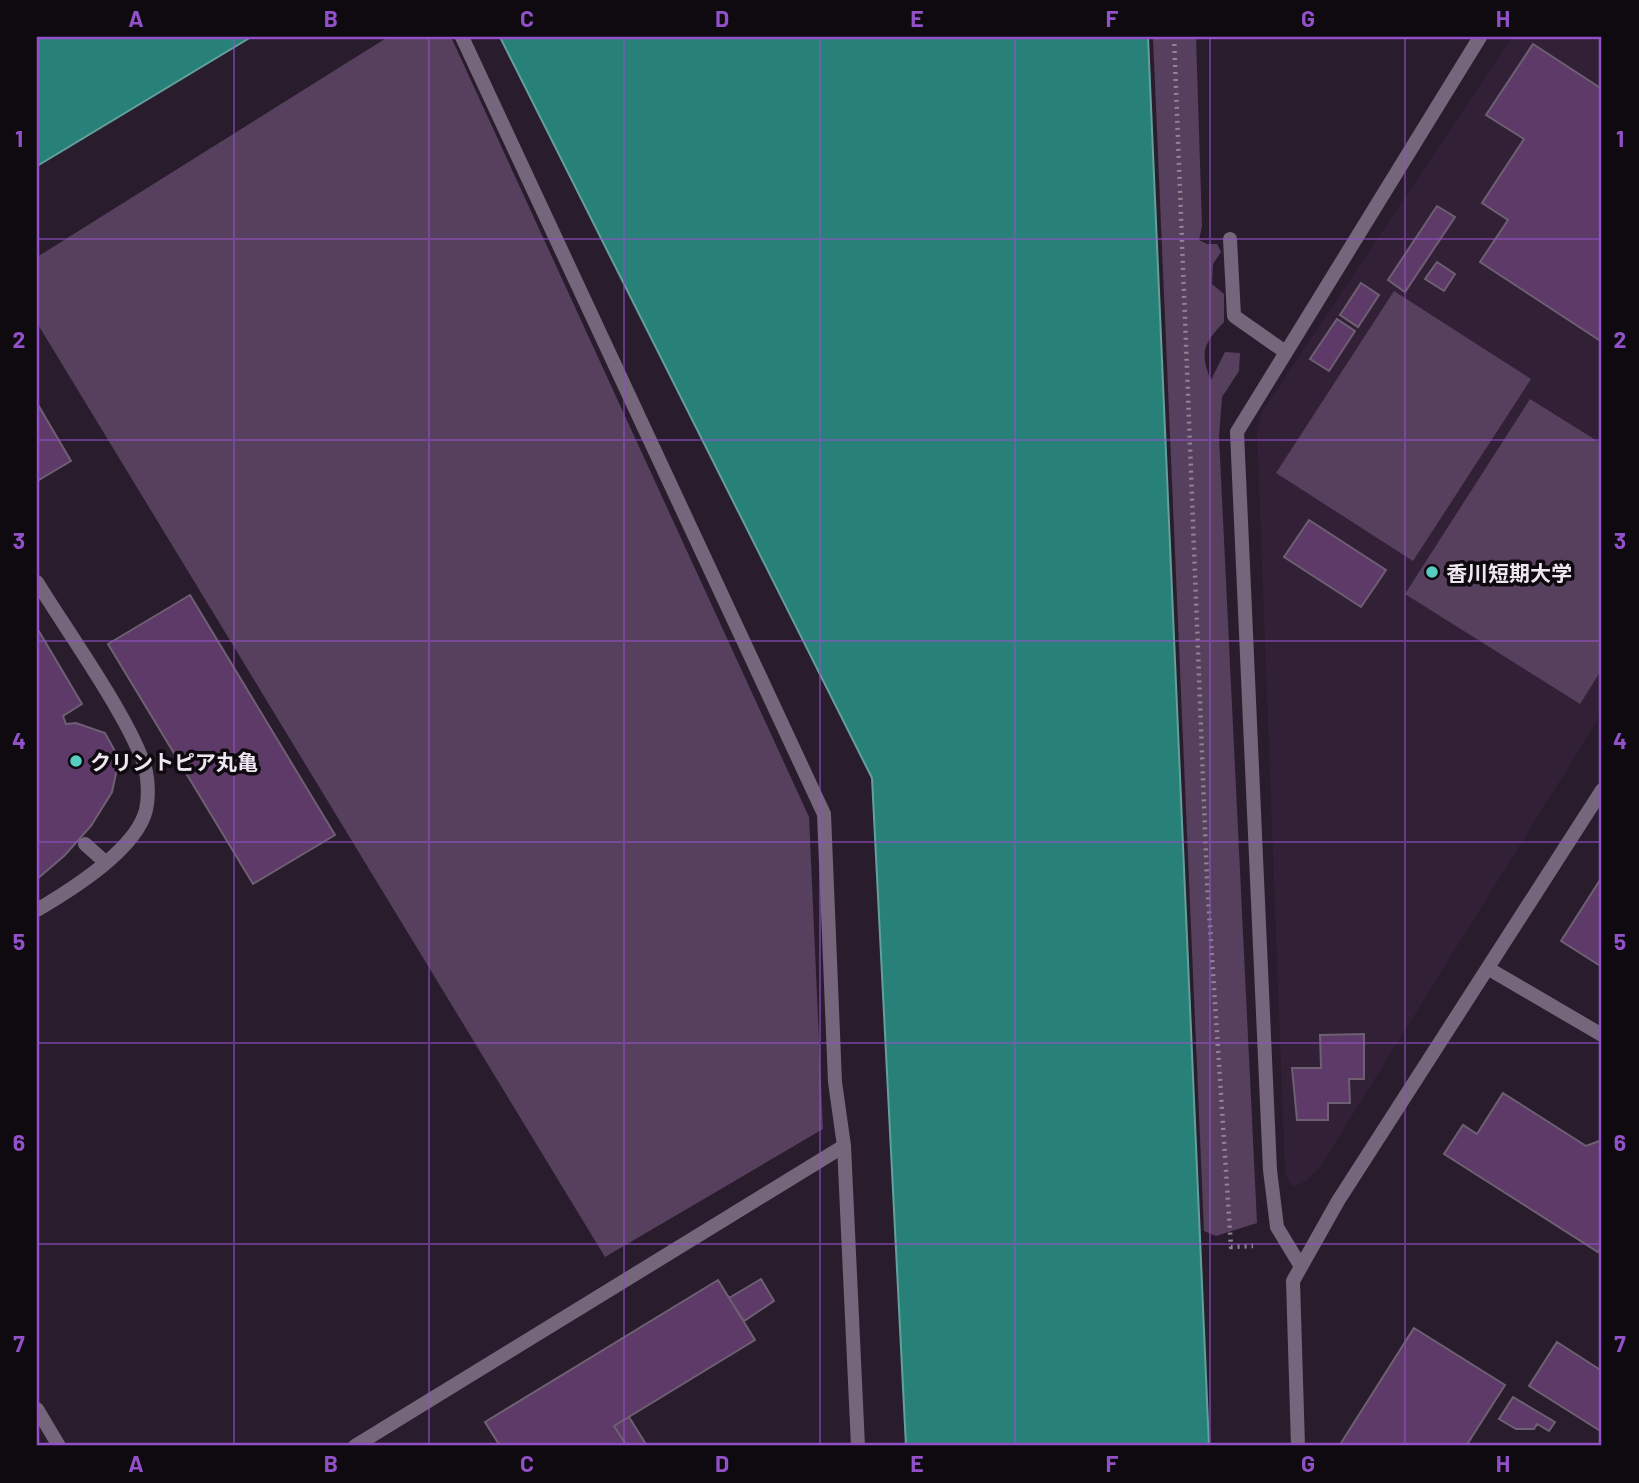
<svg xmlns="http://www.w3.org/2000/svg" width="1639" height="1483" font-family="Barlow,'Noto Sans JP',sans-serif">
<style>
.built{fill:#312036}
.green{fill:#57405d}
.water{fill:#288178;stroke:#639f9c;stroke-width:2}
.building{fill:#5d3a67;stroke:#6e5f72;stroke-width:2}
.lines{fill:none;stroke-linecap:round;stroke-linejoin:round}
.path{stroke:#8f8592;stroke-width:4.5;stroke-dasharray:2 5;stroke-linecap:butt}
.service{stroke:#76667b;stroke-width:14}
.minor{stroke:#76667b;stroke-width:14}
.tertiary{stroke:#76667b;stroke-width:14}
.grid{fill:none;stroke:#9251c9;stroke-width:2;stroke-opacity:0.55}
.poi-dot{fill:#57cec1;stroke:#0f0910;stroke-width:2.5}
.labels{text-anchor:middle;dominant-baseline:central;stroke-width:7;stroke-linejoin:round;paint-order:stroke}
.poi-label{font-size:21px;font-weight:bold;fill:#eee6f1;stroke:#0f0910;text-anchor:start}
.neatline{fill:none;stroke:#9251c9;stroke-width:2.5}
.grid-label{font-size:23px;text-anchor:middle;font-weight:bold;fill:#9251c9}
</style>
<rect width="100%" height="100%" fill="#291d2d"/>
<path class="built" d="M1512,37h90v676l-282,454 -15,15 -13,5 -7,-14 -28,-742 4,-18z"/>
<path class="green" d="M388,37h63l358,780 14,312 -218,128 -568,-934v-66z
M1153,37h43l6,189 -3,14 8,4h10l4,8 -8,12 -1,20 12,10v28c-20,21 -25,30 -13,58l14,-28 15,1 -1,18 -17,26 -3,40 38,786 -41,13 -12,-5z
M1394,291l137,88 -118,182 -137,-88z
M1530,399l72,45v225l-22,35 -175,-110z"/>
<path class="water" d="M37,37h214l-214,129z
M500,37h648l61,1409h-303l-34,-668z"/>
<path class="building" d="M1533,44l69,45v253l-122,-80 28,-42 -26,-17 42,-64 -38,-24z
M1437,206l18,11 -50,75 -17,-12z
M1437,262l18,12 -11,17 -19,-12z
M1361,283l18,12 -21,32 -18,-12z
M1337,319l18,12 -26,40 -19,-12z
M37,403l34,58 -34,20z
M1309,520l77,50 -25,37 -77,-50z
M190,595l145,240 -82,49 -145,-240z
M37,628l45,76 -19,12 3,8 10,-1 29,10 11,20 1,16 -5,23 -21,34 -27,30 -27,23z
M1602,877v90l-41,-26z
M1364,1034v45h-15l1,24h-22v17h-31l-5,-52h29l-1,-33z
M1503,1093l83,53 16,-6v105l-4,7 -154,-98 19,-29 14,9z
M761,1279l13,22 -30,20 -15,-23z
M718,1280l37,60 -141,86 13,20h-127l-15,-24z
M1414,1328l91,57 -39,61h-119l-6,-3z
M1557,1342l45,29v61l-73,-46z
M1513,1397l42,25 -6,9 -12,-7 -3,5h-18l-17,-10z
M629,1417l18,29h-20l-13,-20z"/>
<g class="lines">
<path class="path" d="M1174,37l33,844 24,366 22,-1"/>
<path class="service" d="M1230,239l4,77 50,35
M37,582c25,42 106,154 110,196 1,9 1,23 -1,32 -10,40 -75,80 -109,100
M85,844l20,18"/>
<path class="minor" d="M462,37l362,777 11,268 9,64 14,300"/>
<path class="tertiary" d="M1489,969l113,66
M1300,1265l-23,-38 -7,-57 -33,-738 243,-395
M37,1409l22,37
M355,1446l489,-300
M1298,1446l-5,-165 45,-80 264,-411"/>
</g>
<path class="grid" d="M234,37v1409M429,37v1409M624,37v1409M820,37v1409M1015,37v1409M1210,37v1409M1405,37v1409M37,239h1565M37,440h1565M37,641h1565M37,842h1565M37,1043h1565M37,1244h1565"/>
<g class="poi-dot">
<circle cx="1432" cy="572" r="7"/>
<circle cx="76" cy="761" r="7"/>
</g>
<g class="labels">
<g class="poi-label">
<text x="1446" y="572">香川短期大学</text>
<text x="90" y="761">クリントピア丸亀</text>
</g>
</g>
<rect width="1639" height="1483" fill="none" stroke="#0f0910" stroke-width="77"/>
<rect x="38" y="38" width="1562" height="1406" class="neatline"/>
<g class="grid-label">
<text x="136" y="27">A</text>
<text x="331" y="27">B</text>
<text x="527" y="27">C</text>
<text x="722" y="27">D</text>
<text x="917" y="27">E</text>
<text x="1112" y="27">F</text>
<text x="1308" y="27">G</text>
<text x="1503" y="27">H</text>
<text x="19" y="147">1</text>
<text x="1620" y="147">1</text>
<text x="19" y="348">2</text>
<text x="1620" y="348">2</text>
<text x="19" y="549">3</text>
<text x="1620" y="549">3</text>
<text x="19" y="749">4</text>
<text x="1620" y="749">4</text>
<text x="19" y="950">5</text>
<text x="1620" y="950">5</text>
<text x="19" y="1151">6</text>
<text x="1620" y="1151">6</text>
<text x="19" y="1352">7</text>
<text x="1620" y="1352">7</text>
<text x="136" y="1472">A</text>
<text x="331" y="1472">B</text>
<text x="527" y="1472">C</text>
<text x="722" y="1472">D</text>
<text x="917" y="1472">E</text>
<text x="1112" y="1472">F</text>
<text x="1308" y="1472">G</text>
<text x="1503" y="1472">H</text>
</g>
</svg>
